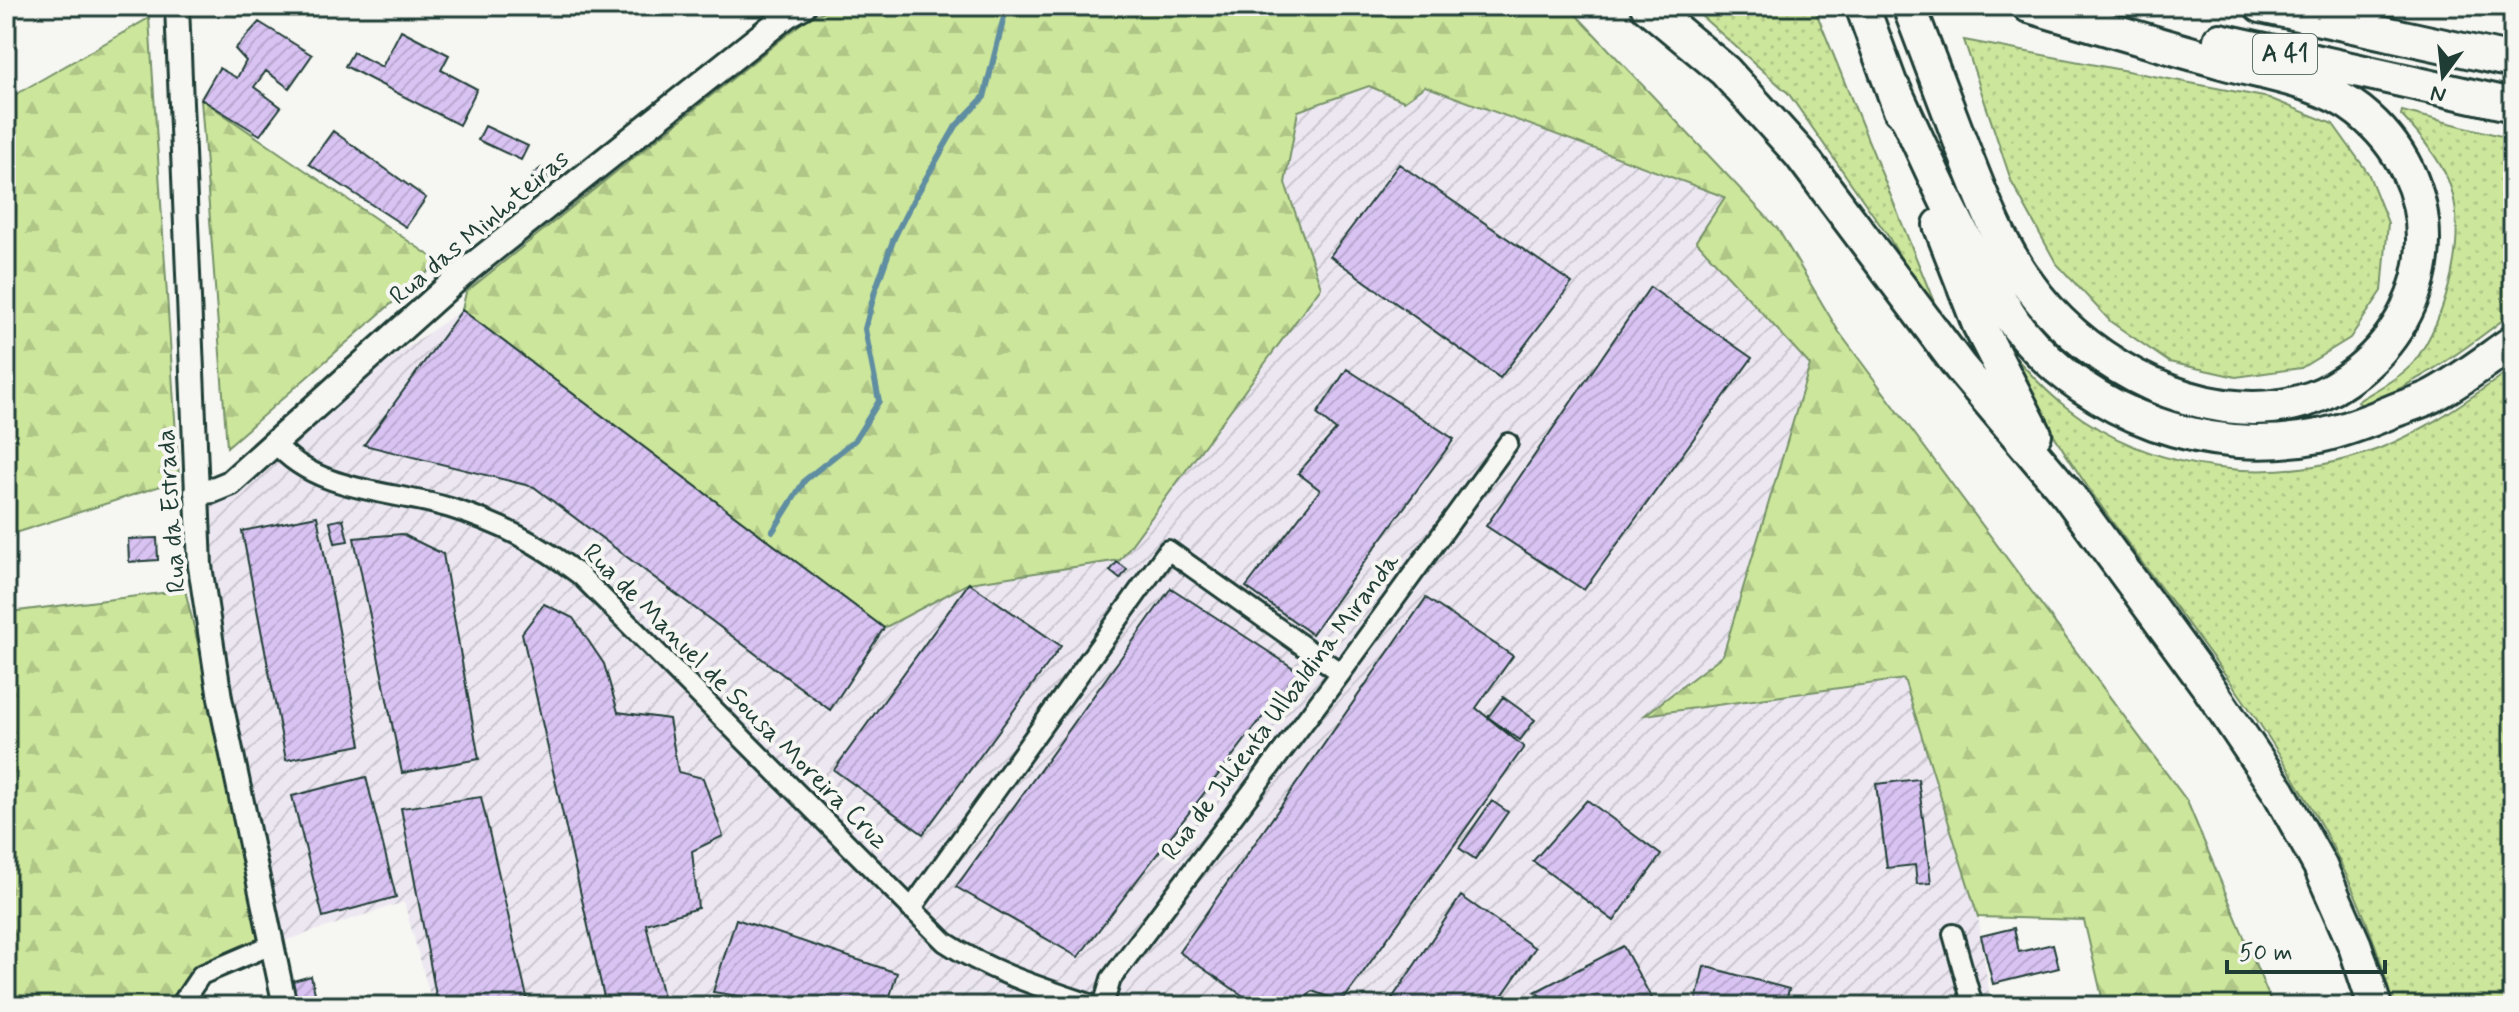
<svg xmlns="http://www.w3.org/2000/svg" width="2519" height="1012" font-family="Mynerve,sans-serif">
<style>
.industrial{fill:url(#industrial-furrows)}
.grass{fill:url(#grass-dots);stroke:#769268;stroke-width:2}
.forest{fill:url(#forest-firs);stroke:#769268;stroke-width:2}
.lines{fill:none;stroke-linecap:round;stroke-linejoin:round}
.stream{stroke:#5f8da1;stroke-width:6}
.building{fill:url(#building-hatch);stroke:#1f3d34;stroke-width:2}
.minor-casing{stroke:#1f3d34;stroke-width:24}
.tertiary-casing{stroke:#1f3d34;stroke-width:28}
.secondary-casing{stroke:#1f3d34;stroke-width:30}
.motorway-casing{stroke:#1f3d34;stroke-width:38}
.minor{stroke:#f6f6f2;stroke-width:18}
.tertiary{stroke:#f6f6f2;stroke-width:22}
.secondary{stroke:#f6f6f2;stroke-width:24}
.motorway{stroke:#f6f6f2;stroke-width:32}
.labels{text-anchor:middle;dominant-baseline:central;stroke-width:8;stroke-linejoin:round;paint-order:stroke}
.shield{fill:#f6f6f2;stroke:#60746d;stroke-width:2}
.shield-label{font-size:24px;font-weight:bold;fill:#1f3d34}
.street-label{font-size:26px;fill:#1f3d34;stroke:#f6f6f2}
</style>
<defs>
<pattern id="industrial-furrows" width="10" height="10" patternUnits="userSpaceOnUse" patternTransform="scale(2)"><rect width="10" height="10" fill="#ede7f2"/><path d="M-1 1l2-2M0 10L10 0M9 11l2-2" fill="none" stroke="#cbc7d0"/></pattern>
<pattern id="grass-dots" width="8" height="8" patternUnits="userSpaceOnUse" patternTransform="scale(2)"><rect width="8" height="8" fill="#cce69c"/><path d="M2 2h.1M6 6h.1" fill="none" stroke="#afc687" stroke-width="1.8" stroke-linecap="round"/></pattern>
<pattern id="forest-firs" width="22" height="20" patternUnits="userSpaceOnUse" patternTransform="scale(2)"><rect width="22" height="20" fill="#cce69c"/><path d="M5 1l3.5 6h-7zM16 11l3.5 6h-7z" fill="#afc687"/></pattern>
<pattern id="building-hatch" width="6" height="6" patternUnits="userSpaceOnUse" patternTransform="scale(2)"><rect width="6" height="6" fill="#d9c3f3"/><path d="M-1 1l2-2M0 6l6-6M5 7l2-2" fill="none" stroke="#baa8d1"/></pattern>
</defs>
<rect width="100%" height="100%" fill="#f6f6f2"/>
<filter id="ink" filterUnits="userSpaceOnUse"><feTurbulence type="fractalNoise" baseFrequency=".0125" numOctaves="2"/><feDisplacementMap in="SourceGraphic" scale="16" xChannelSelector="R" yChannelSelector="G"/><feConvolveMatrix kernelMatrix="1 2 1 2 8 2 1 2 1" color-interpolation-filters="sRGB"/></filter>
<g filter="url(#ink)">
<path class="industrial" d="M1424,85l302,112 -29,44 113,124 -87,290 -77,60 258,-36 74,238 13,89h-1558l-29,-104 -133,43 -74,-453 265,-182 422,318 85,-45 151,-23 201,-273 -36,-104 12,-72 72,-25 35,15z"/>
<path class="grass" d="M1690,6l124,1 122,300 -6,2 -42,-73 -100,-143z
M1964,40l305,58 64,26 35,49 20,50 -6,68 -32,47 -49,30 -65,9 -67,-15 -58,-40 -55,-59 -44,-80z
M2402,111l111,28v173c-51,40 -91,68 -151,95l-4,-6c16,-10 45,-25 56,-39 33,-43 56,-131 34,-182 -10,-24 -30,-47 -47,-65z
M2006,347c19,21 38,43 60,60 88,68 209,80 312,42 50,-19 92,-51 135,-81v638h-120c-6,-21 -11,-43 -19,-64 -31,-87 -79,-168 -132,-244 -81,-115 -176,-223 -236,-351z"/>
<path class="forest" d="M839,6h729l210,223 61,103 348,469 86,205h-169l-20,-86 -106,-3 -74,-238 -259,36 78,-60 87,-290 -114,-124 29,-44 -300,-111 -21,15 -35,-15 -71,25 -13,72 36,104 -201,273 -151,23 -85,45 -422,-318 4,-18 343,-275z
M149,18l30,462 -173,56v-436z
M201,99l238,163 -212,185z
M185,590l86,355 -70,30 -21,31h-174v-347l4,-47z"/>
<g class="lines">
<path class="stream" d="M773,531l32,-51 50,-40 24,-39 -14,-72 10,-38 19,-53 15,-30 47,-82 28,-29 21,-84"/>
</g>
<path class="building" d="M259,22l53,33 -23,33 -23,-17 -12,16 27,20 -21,28 -59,-36 18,-31 18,10 9,-17 -11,-12z
M401,30l48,25 -8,15 36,19 -18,36 -114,-59 8,-14 29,15z
M485,126l43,20 -7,14 -43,-20z
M333,131l93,67 -20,29 -97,-63z
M1399,164l173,119 -72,95 -170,-122z
M541,168l8,9 -9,8 -9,-9z
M1650,287l102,71 -168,232 -98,-64z
M462,310l422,318 -54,82 -296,-223 -170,-42z
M1347,369l107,70 -142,195 -66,-47 74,-97 -22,-17 38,-43 -19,-16z
M317,516l44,229 -75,15 -44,-229z
M343,519l5,22 -13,2 -5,-21z
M402,534l41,20 36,205 -77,14 -48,-235z
M157,538l1,22 -29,2 -1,-23z
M1117,562l10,7 -7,10 -10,-8z
M969,583l92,63 -138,188 -89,-64z
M1171,588l127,83 -220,286 -122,-70z
M1426,598l87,58 -37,52 48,39 -182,255 -30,-11 -12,15h-42l-79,-54z
M544,604l29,14 31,46 14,48 51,7 9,53 25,6 20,58 -31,15 6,57 -52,16 19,82h-59l-84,-373z
M1503,697l32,23 -15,20 -32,-23z
M366,777l30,120 -73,20 -31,-121z
M1918,779l13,104 -14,1 -2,-19 -28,3 -11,-84z
M481,797l48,209h-91l-37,-198z
M1587,800l74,55 -47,66 -81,-60z
M1492,801l16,11 -33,47 -16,-11z
M1461,896l74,52 -40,58h-108z
M736,919l161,54 -10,33h-146l3,-9 -31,-5z
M2014,928l5,24 34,-8 6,24 -66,16 -12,-48z
M1623,946l33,60h-102l-19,-14z
M1704,966l85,23 -4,17h-90z
M311,976l7,30h-26l-6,-23z"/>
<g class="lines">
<defs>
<path id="minor" d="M275,443c42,50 116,47 175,65 51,16 88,35 130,67l365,367c47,31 98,46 151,64
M911,909l257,-359 173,123
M1953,934l20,72
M180,1006l21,-31 70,-30
M1103,1006l8,-27 230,-306 167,-230"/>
<path id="tertiary" d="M177,6l23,560 20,132 65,308"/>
<path id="secondary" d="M197,492l16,-2 17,-7 237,-213 320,-255 16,-9"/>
<path id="motorway" d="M1647,6l78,65 75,83 160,213 109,129 138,189 72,107 41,74 35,80 20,60
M1862,6l38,104
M1909,6c17,44 33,88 50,132 23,60 45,122 89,171 61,68 173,122 264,89 17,-6 32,-16 46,-27 85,-69 88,-191 1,-260 -38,-30 -91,-36 -137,-49 -65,-18 -129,-37 -193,-56
M2261,6l252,55
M2220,40l293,65
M1894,89c31,66 59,133 97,195 9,15 18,33 29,46 71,86 189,128 299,106 25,-5 50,-15 74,-25 13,-5 27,-9 39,-15 28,-15 55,-36 81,-54
M1940,225l39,100 56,109"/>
</defs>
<use href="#minor" class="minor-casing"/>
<use href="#tertiary" class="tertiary-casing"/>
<use href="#secondary" class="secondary-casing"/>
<use href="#motorway" class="motorway-casing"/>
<use href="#minor" class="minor"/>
<use href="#tertiary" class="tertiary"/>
<use href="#secondary" class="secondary"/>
<use href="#motorway" class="motorway"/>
</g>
</g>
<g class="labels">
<rect class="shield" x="2253" y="34" width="64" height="40" rx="6"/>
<g class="shield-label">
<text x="2285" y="54">A 41</text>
</g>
<g class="street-label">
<text transform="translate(480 228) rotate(-40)">Rua das Minhoteiras</text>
<text transform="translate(172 511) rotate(-94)">Rua da Estrada</text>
<text transform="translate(735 697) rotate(45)">Rua de Manuel de Sousa Moreira Cruz</text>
<text transform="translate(1281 707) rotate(-53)">Rua de Julienta Ulbaldina Miranda</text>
</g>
</g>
<rect width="2519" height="1012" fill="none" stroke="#f6f6f2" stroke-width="32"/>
<rect x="16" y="16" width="2487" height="980" fill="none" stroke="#1f3d34" stroke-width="3" filter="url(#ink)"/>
<g transform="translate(2443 76) rotate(195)" stroke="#f6f6f2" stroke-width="6" paint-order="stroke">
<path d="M0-6L14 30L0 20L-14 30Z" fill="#1f3d34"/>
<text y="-12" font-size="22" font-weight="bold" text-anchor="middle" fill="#1f3d34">N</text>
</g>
<path d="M2227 960v12h158v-12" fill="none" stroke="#1f3d34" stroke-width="4"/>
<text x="2239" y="960" font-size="24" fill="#1f3d34" stroke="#f6f6f2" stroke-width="6" paint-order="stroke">50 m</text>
</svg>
